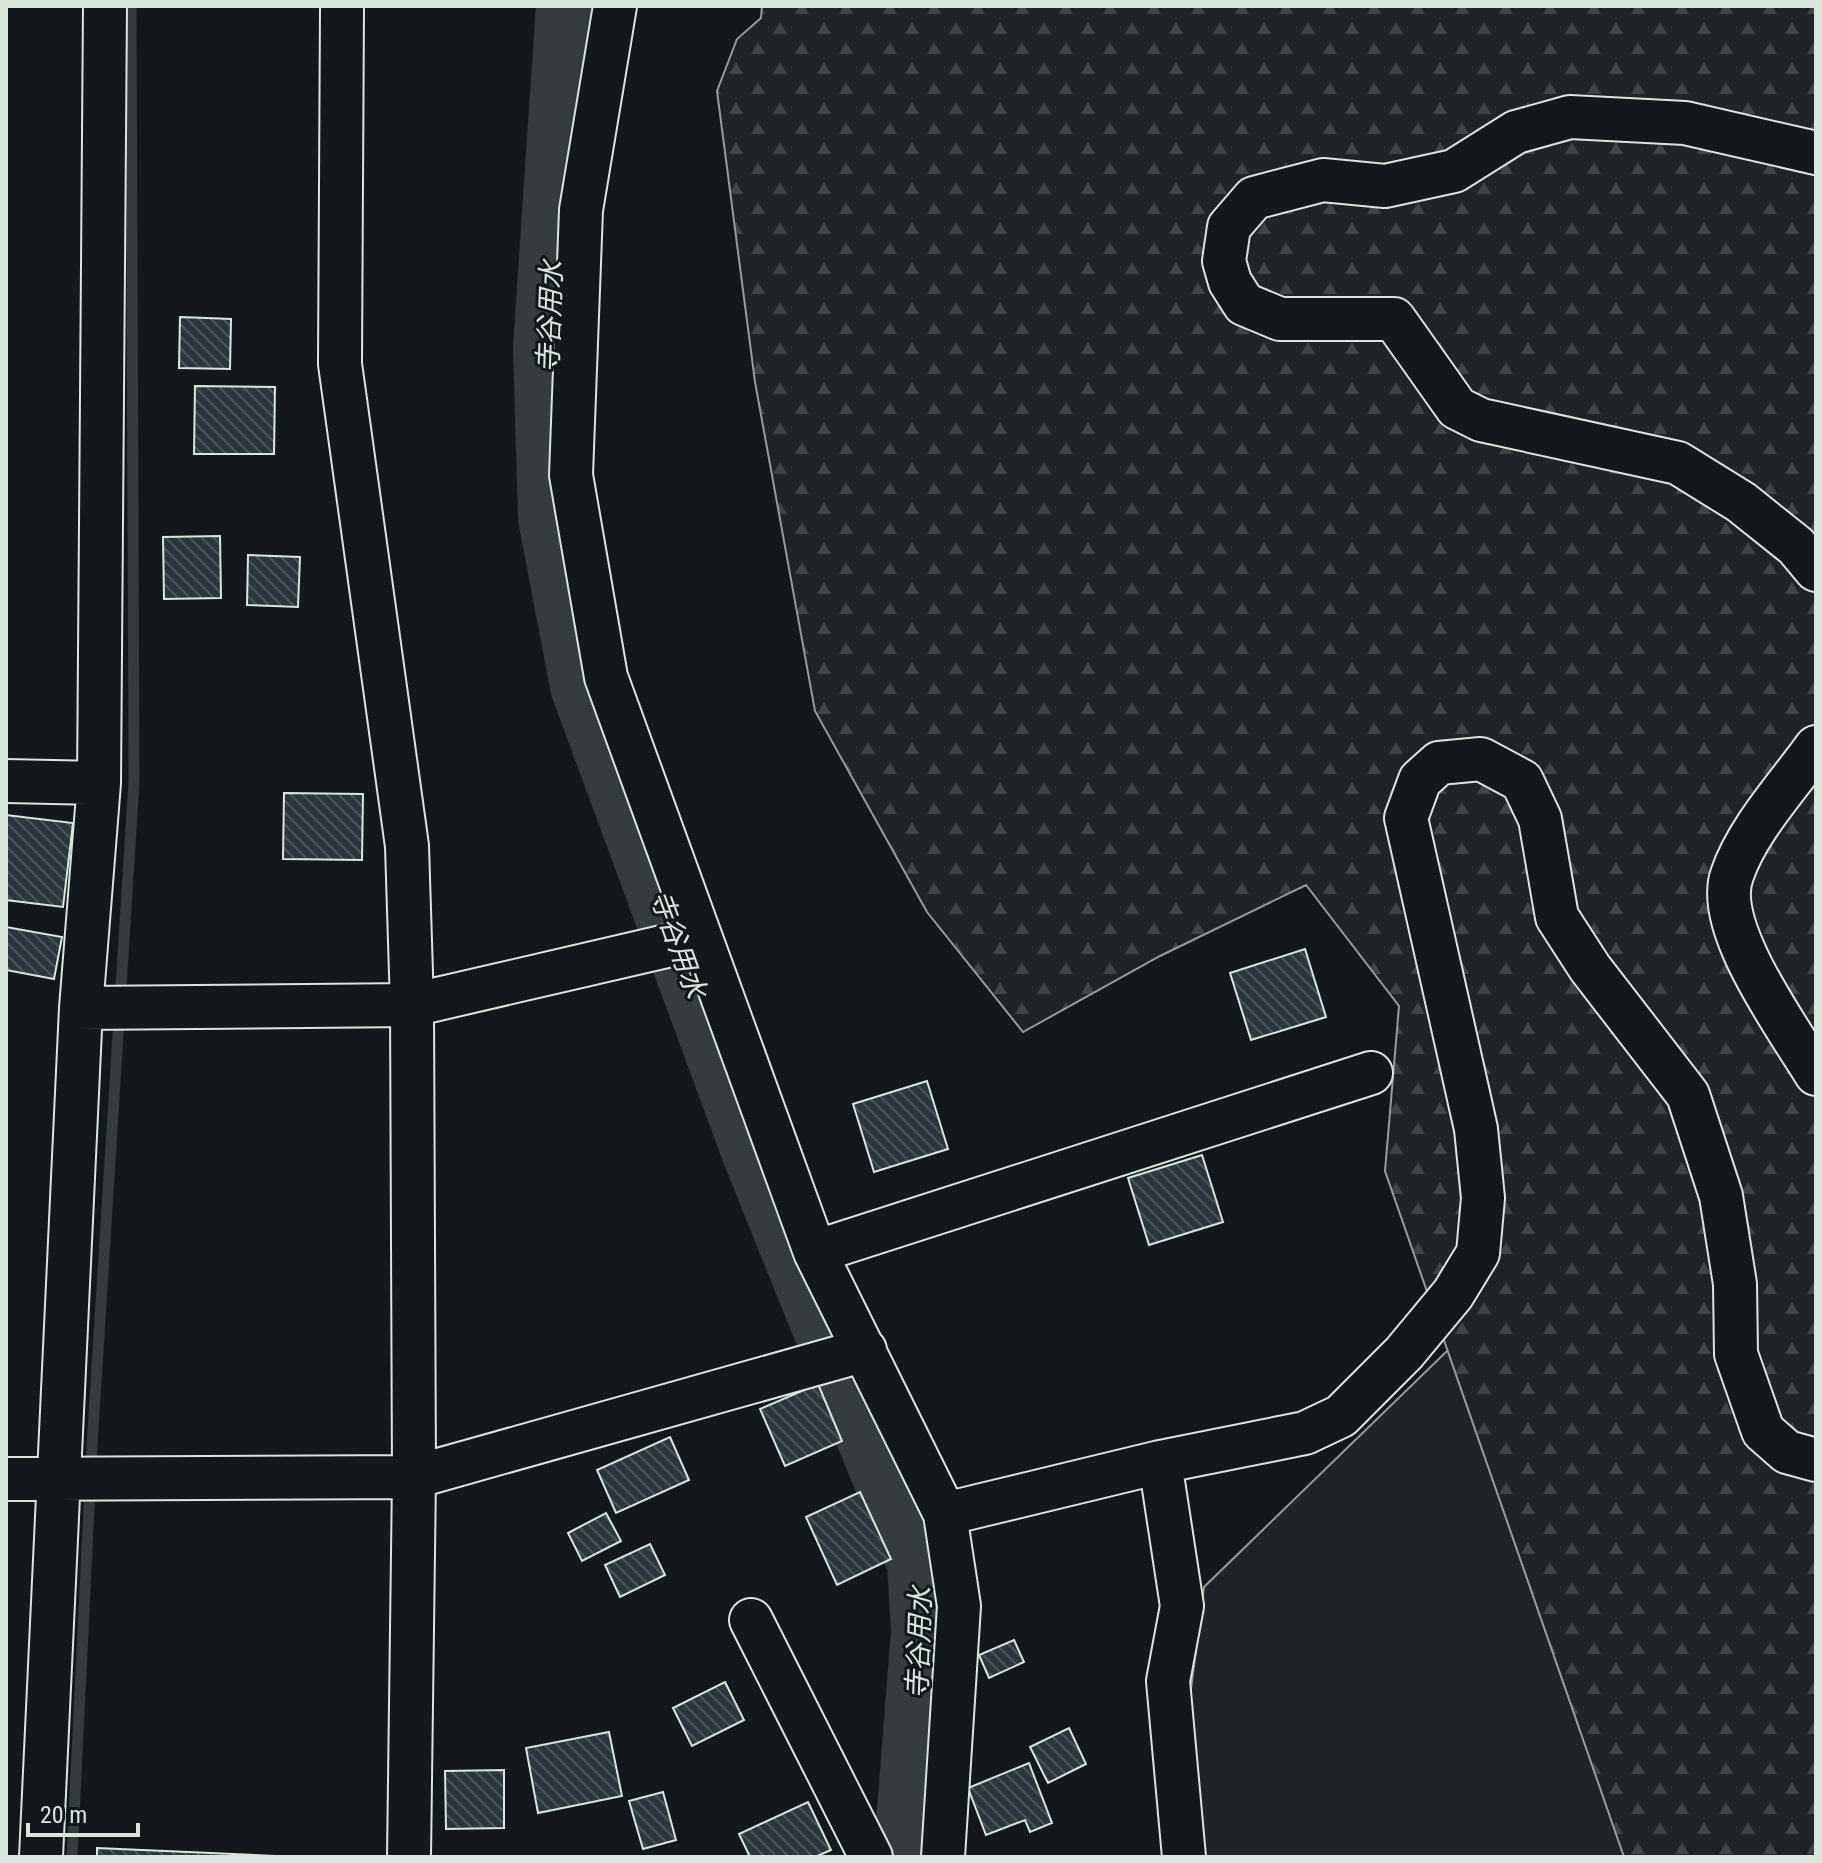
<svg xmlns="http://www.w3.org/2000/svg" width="1822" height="1863" font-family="'Roboto Condensed','Noto Sans JP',sans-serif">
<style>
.grass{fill:#202428;stroke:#939e99;stroke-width:2}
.forest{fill:url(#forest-firs);stroke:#939e99;stroke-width:2}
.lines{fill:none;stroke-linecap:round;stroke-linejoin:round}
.stream{stroke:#363b3e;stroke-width:11}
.river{stroke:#363b3e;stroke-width:66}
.building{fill:url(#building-back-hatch);stroke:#d8e6dc;stroke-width:2}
.minor-casing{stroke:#d8e6dc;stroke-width:46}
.minor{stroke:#14181c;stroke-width:42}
.labels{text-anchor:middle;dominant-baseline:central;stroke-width:6;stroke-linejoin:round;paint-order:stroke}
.water-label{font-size:28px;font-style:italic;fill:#d8e6dc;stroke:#14181c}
</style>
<defs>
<pattern id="forest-firs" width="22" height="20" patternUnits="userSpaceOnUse" patternTransform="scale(2)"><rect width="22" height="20" fill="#202428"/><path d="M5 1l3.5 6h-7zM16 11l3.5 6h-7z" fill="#404447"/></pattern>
<pattern id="building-back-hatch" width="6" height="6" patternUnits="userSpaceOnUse" patternTransform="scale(2)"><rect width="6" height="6" fill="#2c363c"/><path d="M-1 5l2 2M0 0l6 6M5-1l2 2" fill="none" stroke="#4a5358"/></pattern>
</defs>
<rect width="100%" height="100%" fill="#14181c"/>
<path class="grass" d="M1448,1350l132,380 53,127h-441l-14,-67 26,-203z"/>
<path class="forest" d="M762,6h1054v1851h-192l-239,-686 14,-165 -93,-121 -146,71 -137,76 -96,-120 -112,-201 -60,-329 -38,-291 20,-52 24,-21z"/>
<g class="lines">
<path class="stream" d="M72,1857l20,-411 42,-665 -3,-775"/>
<path class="river" d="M569,6l-23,341 5,171 32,168 172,467 165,410 4,68 -14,180 -7,46"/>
</g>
<path class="building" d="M180,317l51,2 -1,50 -51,-1z
M195,386l80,1 -1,67h-80z
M220,536l1,62 -57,1 -1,-62z
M248,555l52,2 -2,50 -51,-2z
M284,793l79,1 -1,66 -79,-1z
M6,815l67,8 -10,84 -57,-7z
M6,927l56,10 -8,42 -48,-9z
M1305,949l21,68 -75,23 -21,-67z
M927,1081l21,68 -74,23 -21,-68z
M1202,1155l21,67 -74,23 -21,-67z
M818,1384l24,57 -57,25 -25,-57z
M670,1437l19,43 -73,33 -19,-43z
M860,1492l31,67 -54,26 -31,-68z
M606,1513l15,28 -39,20 -14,-28z
M650,1544l15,31 -45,22 -15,-32z
M1014,1640l10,22 -35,16 -10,-23z
M725,1682l19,38 -52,26 -19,-38z
M1069,1728l17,36 -38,19 -18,-36z
M609,1732l13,64 -84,17 -12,-65z
M1029,1763l23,60 -22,9 -5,-12 -39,15 -18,-47z
M504,1770v58l-58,1 -1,-58z
M663,1792l13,48 -33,9 -14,-48z
M808,1802l23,48 -16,7h-65l-11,-23z
M97,1848l201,9h-201z"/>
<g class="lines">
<defs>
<path id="minor" d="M342,6l-2,358 67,482 5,159 2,472 -5,380
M615,6l-34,204 -10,265 35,202 209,575 130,262 14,92 -16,251
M1816,153l-131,-30 -115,-6 -54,15 -62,39 -69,15 -62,-6 -69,18 -25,29 -5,34 6,21 14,22 36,15h114l63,89 24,12 197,43 63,39 55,44 20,24
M1816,747c-28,39 -69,83 -84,128 -19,52 57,154 84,199
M6,781l93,2
M81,1008l331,-3 289,-67
M815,1252l556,-179
M1160,1462l22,144 -14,75 16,176
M6,1479l408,-2 451,-127
M945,1514l215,-52 145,-29 36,-17 63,-63 49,-59 25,-41 5,-55 -7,-69 -70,-311 14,-38 19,-17 42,-4 41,22 18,38 17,98 33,51 98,127 33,101 14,88 1,70 27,77 24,21 29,8
M751,1620l120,237
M41,1857l40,-849 18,-225 6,-777"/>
</defs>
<use href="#minor" class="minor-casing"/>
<use href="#minor" class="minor"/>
</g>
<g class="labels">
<g class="water-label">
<text transform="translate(550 317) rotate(-88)">寺谷用水</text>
<text transform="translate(678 944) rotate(70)">寺谷用水</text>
<text transform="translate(919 1643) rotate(-88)">寺谷用水</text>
</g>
</g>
<rect width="1822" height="1863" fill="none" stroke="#d8e6dc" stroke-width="16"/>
<path d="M28 1823v12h110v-12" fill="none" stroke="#d8e6dc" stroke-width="4"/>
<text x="40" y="1823" font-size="24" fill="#d8e6dc" stroke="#14181c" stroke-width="6" paint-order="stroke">20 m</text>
</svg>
